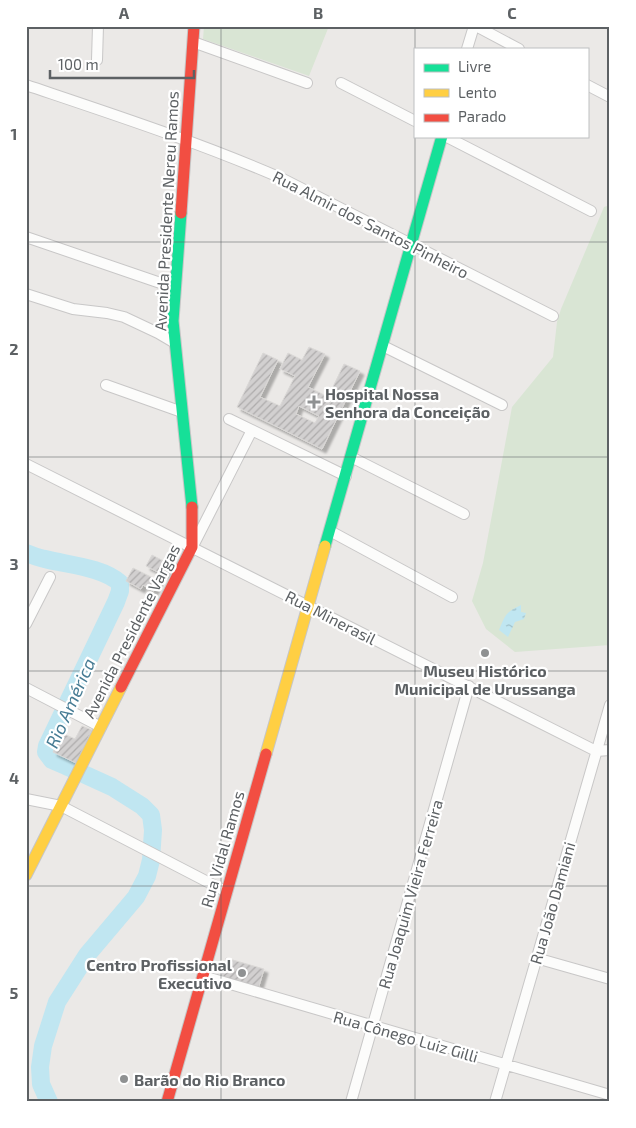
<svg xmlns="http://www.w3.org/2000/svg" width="636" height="1128" font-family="'Exo 2',sans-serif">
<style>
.green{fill:#d9e5d4}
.water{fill:url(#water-ripples)}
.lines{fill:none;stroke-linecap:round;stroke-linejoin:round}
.river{stroke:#c0e6f1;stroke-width:18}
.building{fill:url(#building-hatch);stroke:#dad8d6;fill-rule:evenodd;filter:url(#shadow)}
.street-casing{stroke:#c8c7c7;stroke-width:12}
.fast-casing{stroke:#c6c6c6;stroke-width:13}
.slow-casing{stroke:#c6c6c6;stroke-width:13}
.jam-casing{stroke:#c6c6c6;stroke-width:13}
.street{stroke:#fcfcfb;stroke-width:10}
.fast{stroke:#16e098;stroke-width:11}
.slow{stroke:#ffcf43;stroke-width:11}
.jam{stroke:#f24e42;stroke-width:11}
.grid{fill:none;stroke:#5d6164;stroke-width:1;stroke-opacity:0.55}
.poi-dot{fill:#8f9192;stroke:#fff;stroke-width:2}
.labels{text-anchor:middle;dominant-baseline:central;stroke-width:4.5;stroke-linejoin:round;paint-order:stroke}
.street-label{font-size:16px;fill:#5d6164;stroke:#fff}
.poi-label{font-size:16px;font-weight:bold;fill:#5d6164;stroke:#fff;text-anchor:start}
.water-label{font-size:18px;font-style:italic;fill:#477c94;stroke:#fff}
.neatline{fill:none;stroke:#5d6164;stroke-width:2}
.grid-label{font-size:16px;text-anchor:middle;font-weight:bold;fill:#5d6164}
</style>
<defs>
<pattern id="water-ripples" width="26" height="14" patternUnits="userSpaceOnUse" patternTransform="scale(1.25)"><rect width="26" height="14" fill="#c0e6f1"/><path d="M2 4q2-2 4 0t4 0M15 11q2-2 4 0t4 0" fill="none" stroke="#9fbec7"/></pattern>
<pattern id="building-hatch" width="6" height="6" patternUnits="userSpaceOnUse" patternTransform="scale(1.25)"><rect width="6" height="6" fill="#d2d0d0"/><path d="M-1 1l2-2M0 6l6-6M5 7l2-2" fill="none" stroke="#aeacac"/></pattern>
<filter id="shadow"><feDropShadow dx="4" dy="4" stdDeviation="1" flood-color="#0004"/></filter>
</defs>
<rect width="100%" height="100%" fill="#ebe9e7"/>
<path class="green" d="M204,26h125l-20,50 -106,-37z
M610,205v440l-95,7 -29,-23 -14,-28 11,-38 29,-156 41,-50 4,-35 4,-13 43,-102z"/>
<path class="water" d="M521,605v7l5,1 -2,6 -9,3 -7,15 -9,-7c7,-16 6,-17 22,-25z"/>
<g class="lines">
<path class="river" d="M26,553c6,2 13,5 19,6 23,6 57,8 75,24v8l-4,11 -69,144 -1,6 6,8 14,6 46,21 30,19 9,9 2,15 -2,30 -4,16 -11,21 -49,58 -30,47 -14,44 -3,21 1,17 8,18"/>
</g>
<path class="building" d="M309,347l16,7 -17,33 20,10 16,-33 16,7 -38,78 -85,-42 26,-54 15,7 -18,37 20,9 15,-30 -15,-7 8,-16 14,7zM299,406l20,10 -4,7 -19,-9z
M152,555l17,9 -5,11 -18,-9z
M133,568l26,13 -5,10 -11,-6 -2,4 -15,-8z
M82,726l10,4 -16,33 -23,-11 9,-19 13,6z
M226,958l38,11 -6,20 -38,-11z"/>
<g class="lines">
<defs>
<path id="street" d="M476,26l43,23
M193,42l114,41
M467,49l7,-23
M97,60l1,-34
M341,83l74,38
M26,85c86,29 172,57 255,93l272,138
M587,85l23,12
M445,136l146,75
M26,237l149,51
M26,294l47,15 34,4 17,4 34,16 17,10
M383,346l119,59
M106,385l76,27
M229,419l117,57
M351,457l113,57
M26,464l570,287 14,-1
M330,531l122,66
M194,544l58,-114
M26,624l24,-47
M26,688l75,39
M26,799l35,7 166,86
M536,958l74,21
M203,976l407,119
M351,1102l118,-416
M495,1102l115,-397"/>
<path id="fast" d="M181,213l-8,108 19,186
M325,546l117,-410"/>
<path id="slow" d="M266,754l59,-208
M26,875l95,-188"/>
<path id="jam" d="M181,213l13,-187
M121,687l71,-140v-40
M167,1102l99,-348"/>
</defs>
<use href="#street" class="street-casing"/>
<use href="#fast" class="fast-casing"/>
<use href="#slow" class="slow-casing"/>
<use href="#jam" class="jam-casing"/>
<use href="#street" class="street"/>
<use href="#fast" class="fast"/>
<use href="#slow" class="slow"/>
<use href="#jam" class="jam"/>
</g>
<path class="grid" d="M221,26v1076M415,26v23M415,136v966M26,242h584M26,457h584M26,671h584M26,886h584"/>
<g class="poi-dot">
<path d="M311.5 394.5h5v5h5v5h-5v5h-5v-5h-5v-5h5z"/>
<circle cx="485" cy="653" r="5"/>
<circle cx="242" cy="973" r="5"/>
<circle cx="124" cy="1079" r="5"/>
</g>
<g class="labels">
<g class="street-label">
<text transform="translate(166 211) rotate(-87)">Avenida Presidente Nereu Ramos</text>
<text transform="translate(371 224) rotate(27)">Rua Almir dos Santos Pinheiro</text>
<text transform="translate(331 617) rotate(27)">Rua Minerasil</text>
<text transform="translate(131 631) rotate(-63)">Avenida Presidente Vargas</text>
<text transform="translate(222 849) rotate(-74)">Rua Vidal Ramos</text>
<text transform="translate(410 894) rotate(-74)">Rua Joaquim Vieira Ferreira</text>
<text transform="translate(552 903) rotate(-74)">Rua João Damiani</text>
<text transform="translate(406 1036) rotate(16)">Rua Cônego Luiz Gilli</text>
</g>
<g class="poi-label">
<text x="325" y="393">Hospital Nossa<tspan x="325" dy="18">Senhora da Conceição</tspan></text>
<text x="485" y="670" text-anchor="middle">Museu Histórico<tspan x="485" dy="18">Municipal de Urussanga</tspan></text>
<text x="232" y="964" text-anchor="end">Centro Profissional<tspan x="232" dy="18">Executivo</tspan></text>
<text x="134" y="1079">Barão do Rio Branco</text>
</g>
<g class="water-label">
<text transform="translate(70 703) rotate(-66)">Rio América</text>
</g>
</g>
<rect width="636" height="1128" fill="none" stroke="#ffffff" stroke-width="55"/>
<rect x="414" y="48" width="175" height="90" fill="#ffffff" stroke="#bec0c1"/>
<rect x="424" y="64" width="25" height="8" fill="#16e098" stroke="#bec0c1"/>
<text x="458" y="72" font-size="15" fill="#5d6164">Livre</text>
<rect x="424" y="89" width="25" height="8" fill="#ffcf43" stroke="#bec0c1"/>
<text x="458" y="98" font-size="15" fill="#5d6164">Lento</text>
<rect x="424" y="114" width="25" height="8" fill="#f24e42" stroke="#bec0c1"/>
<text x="458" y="122" font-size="15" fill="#5d6164">Parado</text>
<path d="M50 70v8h144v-8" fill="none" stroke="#5d6164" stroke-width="2.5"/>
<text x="58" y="70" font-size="15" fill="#5d6164" stroke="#ffffff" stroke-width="4" paint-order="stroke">100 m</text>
<rect x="28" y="28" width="580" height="1072" class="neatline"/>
<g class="grid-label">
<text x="124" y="19">A</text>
<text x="318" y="19">B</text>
<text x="512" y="19">C</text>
<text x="14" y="140">1</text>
<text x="14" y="355">2</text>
<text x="14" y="570">3</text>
<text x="14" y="784">4</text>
<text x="14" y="999">5</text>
</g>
</svg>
